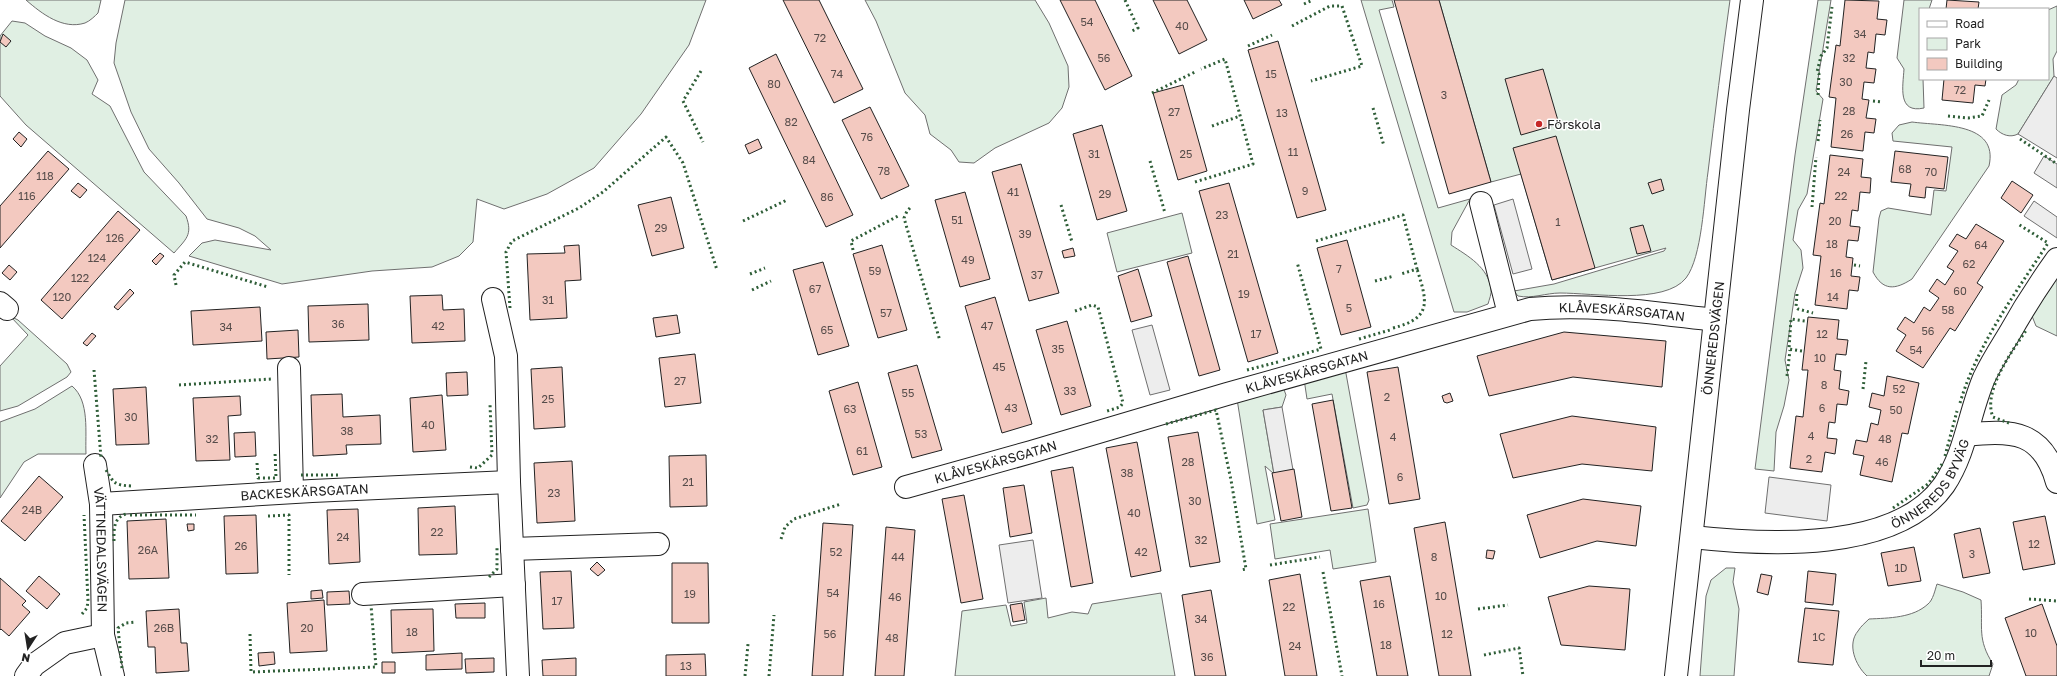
<svg xmlns="http://www.w3.org/2000/svg" width="2057" height="676" font-family="'Golos Text',sans-serif">
<style>
.green{fill:#e0efe3;stroke:#6f6f6f}
.parking{fill:#ededed;stroke:#6f6f6f}
.building{fill:#f3c9c0;stroke:#222}
.lines{fill:none;stroke-linecap:round;stroke-linejoin:round}
.minor-casing{stroke:#222;stroke-width:24}
.minor{stroke:#fff;stroke-width:22}
.hedge{stroke:#2f5e38;stroke-width:3;stroke-dasharray:2 3;stroke-linecap:butt}
.poi-dot{fill:#c62828;stroke:#fff;stroke-width:1.5}
.labels{text-anchor:middle;dominant-baseline:central;stroke-width:3;stroke-linejoin:round;paint-order:stroke}
.number-label{font-size:11px;fill:#564c4a}
.poi-label{font-size:13px;fill:#222;stroke:#fff;text-anchor:start}
.street-label{font-size:13px;fill:#222;stroke:#fff}
</style>
<rect width="100%" height="100%" fill="#fff"/>
<path class="green" d="M26,0h75l-3,13c-3,3 -8,8 -13,10 -22,7 -43,-9 -59,-23z
M125,0h581l-17,45 -48,69 -47,54 -47,26 -43,15 -27,-10 -4,43 -14,14 -27,11 -60,4 -90,13 -93,-28 13,-13 13,-3 56,10 -16,-14 -16,-8 -32,-9 -28,-36 -30,-34 -18,-37 -17,-49 2,-20z
M865,0h170l14,23 19,43 1,21 -7,21 -13,15 -54,25 -21,15 -15,-1 -8,-12 -21,-16 -5,-19 -20,-22 -29,-72z
M1361,0h31l2,7 -15,3 59,198 32,-9 -18,33 -1,13c17,11 37,22 40,44 1,4 -2,11 -3,15l-21,8h-13z
M1439,0h291c-8,57 -15,114 -22,172 -4,27 -6,85 -22,106 -21,27 -94,15 -126,15 -14,0 -28,6 -42,3l-4,-5 40,-7 110,-33 2,-3 -114,32 -31,-106 -30,8z
M1818,0h13l-15,91 7,8 -16,95 -9,16 -5,30 8,10 2,18 -8,25 -10,67 4,20 -5,26 -8,26 -2,39 -19,-2 40,-314z
M1904,0h28l-3,9h-9v70h3l1,29c-27,6 -21,-22 -20,-39l-7,-11z
M2057,6v45l-4,8 1,17 -36,58c-8,4 -16,1 -22,-5l6,-34 14,-10 3,-6h29v-69z
M12,21l13,2 20,13 26,12 16,12 11,20 -6,14 18,12 34,66 42,44c7,19 0,23 -12,37l-148,-128 -26,-29v-60z
M1912,122c29,4 87,0 77,44l-77,113c-17,11 -29,12 -39,-7l6,-54 2,-7 7,-3 43,7 3,-25 12,1 6,-44 -59,-6 -1,-8 7,-8z
M1182,213l10,40 -75,19 -10,-39z
M2057,278v58l-21,-10 -4,-10z
M10,316l8,4 49,44 4,8 -4,5 -49,29 -18,5v-45l28,-31z
M1345,368l24,132 -2,5 -14,3 -21,-114 -25,5 -3,-20z
M72,386c18,15 13,47 14,68h-48l-14,8 -24,36v-76l35,-13z
M1283,387l3,8 -4,12 -19,3 11,64 -9,-8 10,54 -18,4 -20,-125z
M1368,509l8,53 -43,7 -3,-19 -55,9 -5,-35z
M1726,568h9l-2,14 6,27 -5,67h-34l6,-80 5,-16z
M1937,584l26,8 18,8c2,28 -4,39 12,64l-4,12h-122c-12,-11 -20,-32 -9,-45 3,-5 7,-8 11,-12 20,-1 44,-1 59,-15 5,-4 7,-14 9,-20z
M1161,593l14,83h-220l7,-65 44,-6 5,21 16,-3 -3,-21 22,-4 2,20 24,-6 16,2 4,-10z"/>
<path class="parking" d="M2054,76l3,2v80l-39,-24z
M2044,156l13,8v24l-23,-15z
M1513,199l19,70 -19,5 -19,-69z
M2034,201l23,16v21l-33,-22z
M1152,325l18,65 -20,5 -18,-65z
M1282,407l11,63 -19,4 -11,-64z
M1769,477l62,8 -4,36 -62,-8z
M1033,540l9,58 -34,5 -9,-58z"/>
<path class="building" d="M783,0h36l44,89 -29,14z
M1060,0h35l37,76 -27,14z
M1153,0h34l20,40 -28,14z
M1244,0h35l3,5 -29,14z
M1394,0h45l52,182 -42,12z
M1845,0l34,1 -2,18 10,1 -2,15 -9,-1 -2,19 -6,-1 -2,16 10,1 -2,14 -10,-1 -2,17 7,1 -3,18 10,1 -2,14 -9,-1 -2,19 -32,-4 5,-49 -7,-1 7,-52 4,1z
M1947,0l32,2 -1,7h-32z
M3,34l8,7 -5,6 -6,-5z
M1278,41l48,169 -29,8 -49,-168z
M776,54l77,161 -27,12 -77,-159z
M1543,69l16,55 -38,11 -16,-56z
M1944,79h42l-1,7 -10,-1 -2,18 -31,-3z
M1183,85l24,86 -29,9 -25,-87z
M870,107l39,79 -28,13 -39,-79z
M1102,125l25,86 -30,9 -24,-86z
M19,132l8,7 -6,8 -8,-8z
M1556,136l39,132 -43,12 -39,-132z
M758,139l4,9 -13,6 -4,-9z
M48,151l21,18 -69,79v-42z
M1895,151l53,6 -4,32 -18,-2 -1,11 -16,-2 2,-12 -20,-2z
M1830,155l33,4 -2,18 10,1 -1,15 -10,-1 -2,19 -6,-1 -2,16 10,1 -2,14 -10,-1 -2,17 7,1 -2,18 9,1 -2,14 -9,-1 -2,19 -32,-4 6,-49 -8,-1 7,-52 4,1z
M1021,164l38,129 -30,8 -37,-129z
M1661,179l3,11 -12,4 -4,-11z
M2012,181l21,14 -12,18 -20,-15z
M78,183l9,7 -7,8 -9,-7z
M1229,183l49,170 -30,9 -49,-171z
M965,192l25,87 -30,8 -25,-87z
M671,197l13,51 -32,8 -14,-51z
M118,211l22,19 -78,89 -21,-19z
M1976,224l28,17 -27,42 6,4 -28,44 -5,-3 -27,40 -27,-17 10,-16 -9,-6 8,-12 9,6 10,-16 6,4 9,-13 -10,-7 8,-12 8,6 9,-14 -7,-4 11,-16 -9,-5 8,-12 9,5z
M1643,225l8,26 -14,3 -7,-26z
M1347,240l24,87 -30,8 -24,-87z
M579,245l2,35 -16,1 2,37 -37,2 -3,-66 38,-1 -1,-7z
M882,245l25,85 -29,8 -25,-84z
M1073,248l2,8 -11,2 -2,-7z
M160,253l4,3 -8,9 -4,-4z
M1188,256l32,114 -21,6 -32,-114z
M823,262l26,84 -31,9 -25,-85z
M9,265l8,7 -7,8 -8,-7z
M1138,269l14,47 -21,6 -13,-46z
M130,289l4,4 -16,17 -4,-3z
M442,295l1,15 21,-1 1,32 -53,2 -2,-47z
M995,297l37,127 -30,9 -37,-127z
M368,304l1,36 -60,2 -1,-36z
M260,307l2,34 -69,4 -2,-34z
M677,315l3,18 -24,4 -3,-19z
M1808,317l31,3 -2,19 11,1 -2,15 -10,-1 -2,16 7,1 -2,18 10,2 -2,14 -10,-1 -2,19 -6,-1 -2,16 10,1 -2,15 -10,-2 -3,20 -32,-4 6,-52 7,1 5,-47h-6z
M1067,321l24,85 -30,9 -25,-85z
M298,330l1,27 -32,2 -1,-27z
M1564,332l102,9 -4,46 -89,-10 -84,19 -12,-40z
M92,333l4,3 -9,10 -4,-3z
M695,354l6,49 -36,4 -6,-49z
M917,365l25,85 -30,8 -24,-85z
M562,367l3,60 -31,2 -3,-60z
M1398,367l22,132 -31,5 -22,-132z
M467,372l1,23 -21,1 -1,-23z
M1887,376l32,7 -11,51 -6,-1 -10,49 -32,-7 4,-19 -11,-2 3,-14 11,2 4,-19 7,2 3,-15 -12,-3 3,-14 12,3z
M858,382l24,85 -29,8 -24,-84z
M146,387l3,57 -33,1 -3,-56z
M1450,393l3,8 -6,2 -3,-1 -2,-6z
M342,394l1,23 37,-2 1,29 -35,1 1,9 -34,2 -2,-61z
M442,395l4,55 -33,2 -3,-54z
M240,396l1,19 -13,1 2,44 -34,1 -3,-63z
M1333,400l19,108 -21,3 -19,-107z
M1572,416l84,11 -4,44 -70,-7 -69,14 -13,-44z
M255,432l1,24 -21,1 -1,-24z
M1198,432l22,130 -30,5 -22,-130z
M1137,442l24,129 -30,6 -25,-129z
M706,455l1,51 -37,1 -1,-51z
M572,461l3,60 -38,2 -3,-60z
M1073,467l20,116 -22,4 -20,-116z
M1294,469l8,48 -21,4 -9,-48z
M39,476l24,21 -38,44 -24,-20z
M1024,485l8,48 -22,4 -7,-49z
M964,495l19,104 -22,4 -19,-104z
M1583,499l58,7 -5,40 -39,-5 -57,17 -13,-43z
M455,506l2,48 -38,1 -1,-47z
M358,509l2,53 -31,2 -2,-54z
M256,515l2,58 -32,1 -2,-58z
M2045,516l10,48 -32,6 -10,-48z
M166,519l3,59 -40,1 -2,-58z
M1445,522l26,154h-32l-25,-148z
M823,523l30,2 -10,151h-31z
M187,524h7v6l-6,1z
M886,527l29,3 -11,146h-29z
M1980,528l10,45 -27,5 -9,-44z
M1914,547l7,34 -33,5 -7,-33z
M1487,550l8,1 -2,8 -7,-1z
M597,562l8,8 -7,6 -8,-7z
M672,563h36l1,60h-37z
M571,571l3,57 -31,1 -3,-57z
M1808,571l28,3 -3,31 -28,-3z
M1300,574l17,102h-32l-16,-96z
M1761,574l11,2 -4,19 -11,-3z
M39,576l21,18 -13,15 -21,-18z
M1390,576l18,100h-31l-17,-95z
M0,578l26,23 -4,4 8,7 -21,24 -8,-7 -1,1z
M1589,586l41,3 -5,61 -64,-5 -13,-48z
M322,590l1,8 -12,1v-8z
M1211,590l15,86h-31l-13,-81z
M349,591l1,13 -23,1v-13z
M324,600l3,51 -37,2 -3,-50z
M485,603v15h-29l-1,-14z
M1022,603l3,17 -12,2 -3,-17z
M2042,604l15,42v30h-31l-21,-58z
M1805,608l34,3 -6,54 -35,-3z
M179,609l2,34h6l2,28 -33,2 -1,-26h-7l-2,-36z
M433,609l1,42 -42,2 -1,-43z
M274,652l1,12 -16,2 -1,-13z
M462,653v16l-36,1v-15z
M705,654l1,22h-40v-21z
M494,658v14l-28,1 -1,-14z
M576,658v18h-33l-1,-16z
M382,662h13v11h-13z"/>
<g class="lines">
<defs>
<g id="minor">
<path d="M1481,203l28,111"/>
<path d="M493,299l13,57 3,126 9,194"/>
<path d="M0,303l7,6"/>
<path d="M289,368l3,124"/>
<path d="M1967,435c46,-6 76,-3 90,47"/>
<path id="s1" d="M95,465l6,39 2,131 10,41"/>
<path id="s2" d="M906,487l125,-35 196,-58 303,-85c62,-6 123,4 185,11"/>
<path id="s3" d="M101,504l211,-13 197,-9"/>
<path id="s4" d="M1692,537c73,8 204,16 252,-52 22,-33 25,-72 40,-107 7,-15 16,-29 24,-42 15,-27 31,-52 49,-77"/>
<path d="M512,549l146,-5"/>
<path d="M363,594l151,-9"/>
<path d="M26,676l8,-11 31,-22 38,-8"/>
<path id="s5" d="M1676,676l62,-566 14,-110"/>
</g>
</defs>
<use href="#minor" class="minor-casing"/>
<use href="#minor" class="minor"/>
<path class="hedge" d="M1125,0l13,28 -8,4
M1304,4l9,-4
M1292,26l38,-20h12l20,60 -51,15
M1248,46l24,-11
M701,71l-18,30 20,41
M1152,93l43,-21
M1818,95l1,-21 -2,-2 4,-16 6,-8 5,-41
M1873,101l9,1
M1373,108l11,38
M1948,116l20,2 14,-2 7,-16
M1212,126l28,-10
M2020,139l37,25
M1818,141l2,-21
M1150,161l15,52
M1195,182l58,-18 -28,-105 -24,10
M1061,205l11,37
M1812,207l4,-50
M910,208l-3,3 -3,7 36,123
M743,221l44,-21
M1316,241l87,-26 14,54 -16,5
M853,250l-2,-9 47,-25
M1854,265l6,1
M750,274l15,-6
M1375,281l19,-5
M176,285l-2,-10 11,-13 83,25
M752,290l19,-9
M1797,294l-1,13 2,2 15,4
M510,308l-4,-56 6,-11 67,-33 24,-16 63,-55 17,26 34,107
M1075,311l17,-6 6,2 25,96 -3,4 -13,4
M1393,328c40,-10 34,-27 24,-59
M1359,339l31,-9
M1802,351l-13,-2 2,-30 14,2
M1283,360l38,-11 -24,-87
M94,370l7,88
M1247,370l31,-8
M1787,376l3,-26
M179,385l92,-6
M1863,389l3,-28
M1960,403c17,-58 55,-109 88,-160l-30,-19
M2009,423l-16,-6c-11,-26 20,-67 34,-88
M1166,424l50,-14 15,70 15,89 -5,1
M1945,456l12,-45
M257,463l1,15h18l-1,-26
M470,467l8,1 14,-13 -2,-51
M106,470c8,13 8,15 25,16
M301,475h37
M1893,508l35,-24 14,-20
M130,515h66
M268,516l21,-1v60
M781,539l4,-12 9,-8 47,-15
M114,541c0,-11 -1,-23 12,-27
M1270,565l50,-8
M1323,572l19,104
M489,577l8,-8v-22
M2029,599l28,2
M1478,609l30,-4
M82,614l5,-6 1,-7 -4,-86
M250,634l1,38 125,-5 -5,-62
M1484,655l35,-7 4,28
M122,668l-4,-40 8,-5 10,-1
M745,676l3,-32
M769,676l5,-61"/>
</g>
<circle class="poi-dot" cx="1539" cy="124" r="4"/>
<g class="labels">
<g class="number-label">
<text x="1087" y="21">54</text>
<text x="1182" y="25">40</text>
<text x="1860" y="33">34</text>
<text x="820" y="37">72</text>
<text x="1104" y="57">56</text>
<text x="1849" y="57">32</text>
<text x="837" y="73">74</text>
<text x="1271" y="73">15</text>
<text x="1846" y="81">30</text>
<text x="774" y="83">80</text>
<text x="1960" y="89">72</text>
<text x="1444" y="94">3</text>
<text x="1849" y="110">28</text>
<text x="1174" y="111">27</text>
<text x="1282" y="112">13</text>
<text x="791" y="121">82</text>
<text x="1847" y="133">26</text>
<text x="867" y="136">76</text>
<text x="1293" y="151">11</text>
<text x="1094" y="153">31</text>
<text x="1186" y="153">25</text>
<text x="809" y="159">84</text>
<text x="1905" y="168">68</text>
<text x="884" y="170">78</text>
<text x="1844" y="171">24</text>
<text x="1931" y="171">70</text>
<text x="45" y="175">118</text>
<text x="1305" y="190">9</text>
<text x="1013" y="191">41</text>
<text x="1105" y="193">29</text>
<text x="27" y="195">116</text>
<text x="1841" y="195">22</text>
<text x="827" y="196">86</text>
<text x="1222" y="214">23</text>
<text x="957" y="219">51</text>
<text x="1835" y="220">20</text>
<text x="1558" y="221">1</text>
<text x="661" y="227">29</text>
<text x="1025" y="233">39</text>
<text x="115" y="237">126</text>
<text x="1832" y="243">18</text>
<text x="1981" y="244">64</text>
<text x="1233" y="253">21</text>
<text x="97" y="257">124</text>
<text x="968" y="259">49</text>
<text x="1969" y="263">62</text>
<text x="1339" y="268">7</text>
<text x="875" y="270">59</text>
<text x="1836" y="272">16</text>
<text x="1037" y="274">37</text>
<text x="80" y="277">122</text>
<text x="815" y="288">67</text>
<text x="1960" y="290">60</text>
<text x="1244" y="293">19</text>
<text x="62" y="296">120</text>
<text x="1833" y="296">14</text>
<text x="548" y="299">31</text>
<text x="1349" y="307">5</text>
<text x="1948" y="309">58</text>
<text x="886" y="312">57</text>
<text x="338" y="323">36</text>
<text x="438" y="325">42</text>
<text x="987" y="325">47</text>
<text x="226" y="326">34</text>
<text x="827" y="329">65</text>
<text x="1928" y="330">56</text>
<text x="1256" y="333">17</text>
<text x="1822" y="333">12</text>
<text x="1058" y="348">35</text>
<text x="1916" y="349">54</text>
<text x="1820" y="357">10</text>
<text x="999" y="366">45</text>
<text x="680" y="380">27</text>
<text x="1824" y="384">8</text>
<text x="1899" y="388">52</text>
<text x="1070" y="390">33</text>
<text x="908" y="392">55</text>
<text x="1387" y="396">2</text>
<text x="548" y="398">25</text>
<text x="1011" y="407">43</text>
<text x="1822" y="407">6</text>
<text x="850" y="408">63</text>
<text x="1896" y="409">50</text>
<text x="131" y="416">30</text>
<text x="428" y="424">40</text>
<text x="347" y="430">38</text>
<text x="921" y="433">53</text>
<text x="1811" y="435">4</text>
<text x="1393" y="436">4</text>
<text x="212" y="438">32</text>
<text x="1885" y="438">48</text>
<text x="862" y="450">61</text>
<text x="1809" y="458">2</text>
<text x="1188" y="461">28</text>
<text x="1882" y="461">46</text>
<text x="1127" y="472">38</text>
<text x="1400" y="476">6</text>
<text x="688" y="481">21</text>
<text x="554" y="492">23</text>
<text x="1195" y="500">30</text>
<text x="32" y="509">24B</text>
<text x="1134" y="512">40</text>
<text x="437" y="531">22</text>
<text x="343" y="536">24</text>
<text x="1201" y="539">32</text>
<text x="2034" y="543">12</text>
<text x="241" y="545">26</text>
<text x="148" y="549">26A</text>
<text x="836" y="551">52</text>
<text x="1141" y="551">42</text>
<text x="1972" y="553">3</text>
<text x="898" y="556">44</text>
<text x="1434" y="556">8</text>
<text x="1901" y="567">1D</text>
<text x="833" y="592">54</text>
<text x="690" y="593">19</text>
<text x="1441" y="595">10</text>
<text x="895" y="596">46</text>
<text x="557" y="600">17</text>
<text x="1379" y="603">16</text>
<text x="1289" y="606">22</text>
<text x="1201" y="618">34</text>
<text x="164" y="627">26B</text>
<text x="307" y="627">20</text>
<text x="412" y="631">18</text>
<text x="2031" y="632">10</text>
<text x="830" y="633">56</text>
<text x="1447" y="633">12</text>
<text x="1819" y="636">1C</text>
<text x="892" y="637">48</text>
<text x="1386" y="644">18</text>
<text x="1295" y="645">24</text>
<text x="1207" y="656">36</text>
<text x="686" y="665">13</text>
</g>
<g class="poi-label">
<text x="1547" y="124">Förskola</text>
</g>
<g class="street-label">
<text stroke="none"><textPath href="#s2" startOffset="741">KLÅVESKÄRSGATAN</textPath></text>
<text stroke="none"><textPath href="#s5" startOffset="340">ÖNNEREDSVÄGEN</textPath></text>
<text stroke="none"><textPath href="#s2" startOffset="417">KLÅVESKÄRSGATAN</textPath></text>
<text stroke="none"><textPath href="#s2" startOffset="93">KLÅVESKÄRSGATAN</textPath></text>
<text stroke="none"><textPath href="#s4" startOffset="260">ÖNNEREDS BYVÄG</textPath></text>
<text stroke="none"><textPath href="#s3" startOffset="204">BACKESKÄRSGATAN</textPath></text>
<text stroke="none"><textPath href="#s1" startOffset="85">VÄTTNEDALSVÄGEN</textPath></text>
</g>
</g>
<rect x="1919" y="8" width="130" height="72" fill="#ffffff" stroke="#a7a7a7"/>
<rect x="1927" y="21" width="20" height="6" fill="#ffffff" stroke="#a7a7a7"/>
<text x="1955" y="28" font-size="12" fill="#222222">Road</text>
<rect x="1927" y="38" width="20" height="12" fill="#e0efe3" stroke="#a7a7a7"/>
<text x="1955" y="48" font-size="12" fill="#222222">Park</text>
<rect x="1927" y="58" width="20" height="12" fill="#f3c9c0" stroke="#a7a7a7"/>
<text x="1955" y="68" font-size="12" fill="#222222">Building</text>
<g transform="translate(28 648) rotate(192)" stroke="#ffffff" stroke-width="3" paint-order="stroke">
<path d="M0-3L7 15L0 10L-7 15Z" fill="#222222"/>
<text y="-6" font-size="11" font-weight="bold" text-anchor="middle" fill="#222222">N</text>
</g>
<path d="M1921 660v6h70v-6" fill="none" stroke="#222222" stroke-width="2"/>
<text x="1927" y="660" font-size="12" fill="#222222" stroke="#ffffff" stroke-width="3" paint-order="stroke">20 m</text>
</svg>
